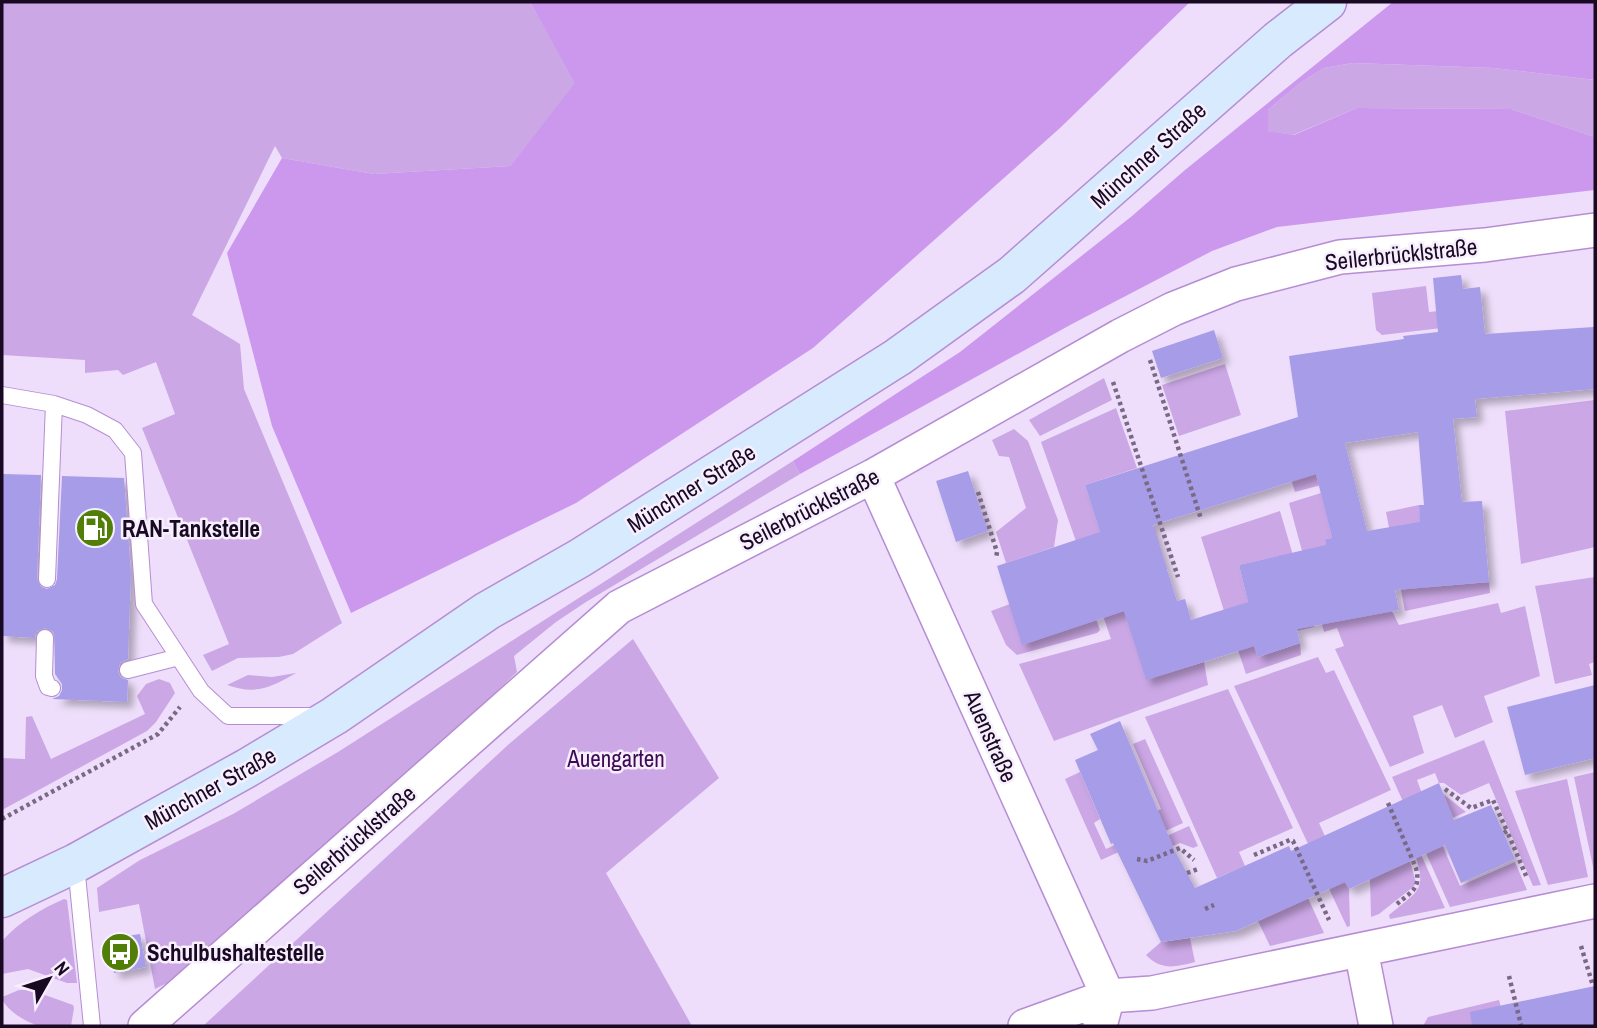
<svg xmlns="http://www.w3.org/2000/svg" width="1597" height="1028" font-family="'Archivo Narrow',sans-serif">
<style>
.green{fill:#cba7e5}
.forest{fill:#cb98ee}
.building{fill:#a79ce7;fill-rule:evenodd;filter:url(#shadow)}
.lines{fill:none;stroke-linecap:round;stroke-linejoin:round}
.lane-casing{stroke:#b68dd3;stroke-width:18}
.street-casing{stroke:#b68dd3;stroke-width:36}
.secondary-casing{stroke:#b68dd3;stroke-width:41}
.path{stroke:#796985;stroke-width:4.5;stroke-dasharray:3.5 3.5;stroke-linecap:butt}
.lane{stroke:#fff;stroke-width:16}
.street{stroke:#fff;stroke-width:33}
.secondary{stroke:#d8eafe;stroke-width:38}
.labels{text-anchor:middle;dominant-baseline:central;stroke-width:5;stroke-linejoin:round;paint-order:stroke}
.street-label{font-size:23px;fill:#190923;stroke:#f7effe}
.poi-label{font-size:23px;font-weight:bold;fill:#190923;stroke:#f7effe;text-anchor:start}
.park-label{font-size:23px;fill:#3e0a58;stroke:#f7effe}
</style>
<defs>
<filter id="shadow"><feDropShadow dx="6" dy="6" stdDeviation="3.5" flood-color="#0004"/></filter>
</defs>
<rect width="100%" height="100%" fill="#eedefb"/>
<path class="green" d="M2,2h528l46,81 -66,83 -136,8 -92,-16 -7,-12 -83,169 48,29 4,45 98,234 -49,31 -14,3 -41,1 -26,13 -9,-16 26,-11 -87,-216 33,-14 -19,-52 -33,13 -5,-5 -33,3v-13l-83,-5z
M1353,63l141,5 101,12v57l-84,-28 -154,-1 -64,27 -26,-4 1,-21 32,-27 24,-15z
M1426,286l3,26 28,-3 2,17 -77,9 -6,-5 -4,-37z
M1225,364l16,51 -62,21 -17,-51z
M1104,378l8,22 -72,36 -11,-16z
M1595,400v147l-74,17 -16,-153z
M1116,408l21,60 -52,17 17,53 -25,6 -36,-102z
M1014,429l14,12 30,79 -4,27 -48,16 -10,-31 30,-24 -17,-51 -10,-1 -7,-16z
M1300,435l25,49 -30,8 -16,-52z
M793,461l7,13 -214,128 -30,20 -42,34 3,16 -51,49 -299,262 -12,6 -16,-85 -40,8 -2,-24 43,-28 93,-46 105,-62z
M1321,493l11,45 -7,1 4,24 63,48 7,14 99,-22 3,10 24,-7 15,70 -56,20 9,26 -38,16 -13,-33 -29,11 11,37 -34,14 -55,-118 9,-3 -7,-18 -13,4 -35,-129z
M1419,505l7,82 63,-5 1,11 -85,18 -19,-99z
M1280,511l34,116 -17,4 -18,-75 -40,9 9,37 -24,9 -23,-74z
M1154,527l13,42 -46,15 12,54 13,41 58,-17 4,23 -154,56 -35,-77 92,-25 -25,-73z
M1072,550l28,80 -3,3 -80,22 -11,-10 -15,-34 19,-7z
M1595,577v85l-6,2 3,11 -37,9 -20,-98z
M1248,627l10,30 42,-14 1,12 -55,19 -14,-42z
M633,639l86,139 -113,95 86,153h-489l306,-282z
M1318,657l8,16 8,-3 57,120 -72,33 30,66 1,37 -3,1 -113,-241z
M296,673c-26,15 -40,22 -69,12l21,-10 24,2z
M159,679l11,4 5,10 -19,29 -9,9 -145,79v-52l23,1 1,-42 6,-1 19,43 94,-45 -8,-18 9,-12z
M1228,689l65,139 -54,24 6,14 -28,12 -72,-161z
M1145,739l38,84 -82,37 -36,-81 15,-7 20,47 -6,4 12,26 45,-20 -5,-13 15,-7 -28,-65z
M1484,740l57,145 -8,1 -44,-103 -28,12 -17,-12h-5l-4,-10 -18,7 7,19 18,-6 24,19 -32,14 26,60 55,-24 12,28 -77,17 -58,-130z
M1595,772v104l-21,-99z
M1567,779l21,98 -40,8 -33,-94z
M1189,826l9,20 -5,2 -13,-5 -33,14 -5,-10z
M1419,850l26,58 -55,11 -1,-4c29,-24 39,-24 25,-63z
M1410,861l6,22 -3,4 -34,27 -8,3 -1,-38z
M1308,898l16,35 -54,13 -12,-25z
M64,899l3,1 10,83h-10l-39,-14 -26,5v-33c17,-19 39,-32 62,-42z
M1190,938l5,24c-20,5 -33,9 -49,-7l15,-13z
M19,990h12l42,15 1,3 -3,18c-10,0 -20,2 -30,0 -11,-1 -38,-17 -39,-29z
M1499,1000l7,26h-83l5,-9z"/>
<path class="forest" d="M530,2h660l-130,126 -247,220 -237,155 -225,110 -79,-187 -45,-173 55,-95 92,16 136,-8 65,-83z
M1393,2h202v78l-101,-12 -141,-5 -29,5 -24,15 -32,27v21l26,4 63,-27 154,1 84,28v53l-318,37 -65,24 -140,73 -272,150 -7,-13 167,-109 172,-136 53,-46z"/>
<path class="building" d="M1461,275l2,14 17,-2 5,47 109,-7 1,8v54l-120,10 2,18 -24,2 9,83 20,-1 7,81 -94,8 4,20 -102,19 3,14 -42,14 -4,-11 -108,34 -22,-69 -102,34 -25,-79 103,-34 -15,-47 213,-68 -9,-61 115,-17 -1,-3 35,-4 -5,-54zM1418,432l6,73h-5l1,17 -53,9 -22,-88zM1316,474l16,64 -7,1 1,6 -87,20 9,37 -57,18 -6,-21 -8,2 -24,-76z
M1214,330l9,28 -62,20 -9,-27z
M968,471l20,60 -32,11 -20,-61z
M2,474l39,1 -4,104 4,8 6,2 8,-4 2,-6 5,-103 62,2 7,95 -3,86 -8,4 -2,9 3,6 7,2 -1,22 -75,-3 7,-3 3,-6v-6l-7,-10 -1,-42 -9,-4 -9,4 -1,6 -33,-2z
M1595,685v73l-70,17 -18,-68z
M1120,721l55,130 20,37 94,-42 2,5 148,-68 15,37 37,-15 24,54 -54,24 -16,-38 -96,44 -4,-7 -109,49 -75,11 -48,-99 -2,1 -36,-84 23,-10 -8,-16z
M140,934l6,33 -32,6 -6,-34z
M1595,986v40h-123l-2,-14z"/>
<g class="lines">
<defs>
<path id="lane" d="M2,395l52,9 33,11 28,15 18,23 11,151 57,87 27,25h89
M47,579l7,-175
M45,638l-1,38 4,11 4,1
M128,670l51,-13
M76,865l16,161"/>
<path id="street" d="M873,476l235,520 -8,30
M1361,950l15,76
M145,1026l474,-419 254,-131 247,-140 53,-27 63,-25 104,-27 145,-12 110,-15
M1025,1026l83,-30 44,-3 443,-92"/>
<path id="secondary" d="M2,898l74,-35 171,-95 87,-52 153,-105 93,-53 318,-201 114,-82 266,-235 49,-38"/>
</defs>
<use href="#lane" class="lane-casing"/>
<use href="#street" class="street-casing"/>
<use href="#secondary" class="secondary-casing"/>
<path class="path" d="M1150,360l51,159
M1113,382l65,195
M978,492l19,60 -1,6
M1445,789l26,19 22,-8 14,31
M1388,803l28,65c5,21 -4,23 -19,36
M2,819l156,-85 22,-27
M1504,833l3,-2 20,47
M1254,855l36,-15 3,1 36,79
M1137,859l10,2 33,-13 14,12
M1187,873l11,-4
M1205,909l9,-4
M1581,946l12,40
M1509,976l12,49"/>
<use href="#lane" class="lane"/>
<use href="#street" class="street"/>
<use href="#secondary" class="secondary"/>
</g>
<defs>
<symbol id="fuel-disc" viewBox="-11 -11 22 22"><circle r="9.5" fill="#507e06" stroke="#f7effe"/><path d="M-5.5-6h7V0h2V4h1.3V-2.5L3-4.5l.8-.8L6-3V5H2.5V1h-1V6h-7ZM-4.2-4.7v3.2H.2V-4.7Z" fill="#fff"/></symbol>
<symbol id="bus-disc" viewBox="-11 -11 22 22"><circle r="9.5" fill="#507e06" stroke="#f7effe"/><path d="M-5-6H5V4H4V6H2V4H-2V6H-4V4H-5ZM-3.5-4V0h7V-4ZM-3.5 1.2v1.5H-2V1.2ZM2 1.2v1.5H3.5V1.2Z" fill="#fff"/></symbol>
</defs>
<g fill-rule="evenodd">
<use href="#fuel-disc" x="73" y="506" width="44" height="44"/>
<use href="#bus-disc" x="98" y="930" width="44" height="44"/>
</g>
<g class="labels">
<g class="street-label">
<text transform="translate(1148 155) rotate(-42)">Münchner Straße</text>
<text transform="translate(1401 254) rotate(-6)">Seilerbrücklstraße</text>
<text transform="translate(691 488) rotate(-32)">Münchner Straße</text>
<text transform="translate(809 509) rotate(-27)">Seilerbrücklstraße</text>
<text transform="translate(991 736) rotate(66)">Auenstraße</text>
<text transform="translate(210 788) rotate(-29)">Münchner Straße</text>
<text transform="translate(354 840) rotate(-41)">Seilerbrücklstraße</text>
</g>
<g class="poi-label">
<text x="122" y="528">RAN-Tankstelle</text>
<text x="147" y="952">Schulbushaltestelle</text>
</g>
<g class="park-label">
<text x="616" y="758">Auengarten</text>
</g>
</g>
<rect width="1597" height="1028" fill="none" stroke="#190923" stroke-width="7"/>
<g transform="translate(49 979) rotate(51)" stroke="#f7effe" stroke-width="5" paint-order="stroke">
<path d="M0-5L12 26L0 18L-12 26Z" fill="#190923"/>
<text y="-10" font-size="19" font-weight="bold" text-anchor="middle" fill="#190923">N</text>
</g>
</svg>
